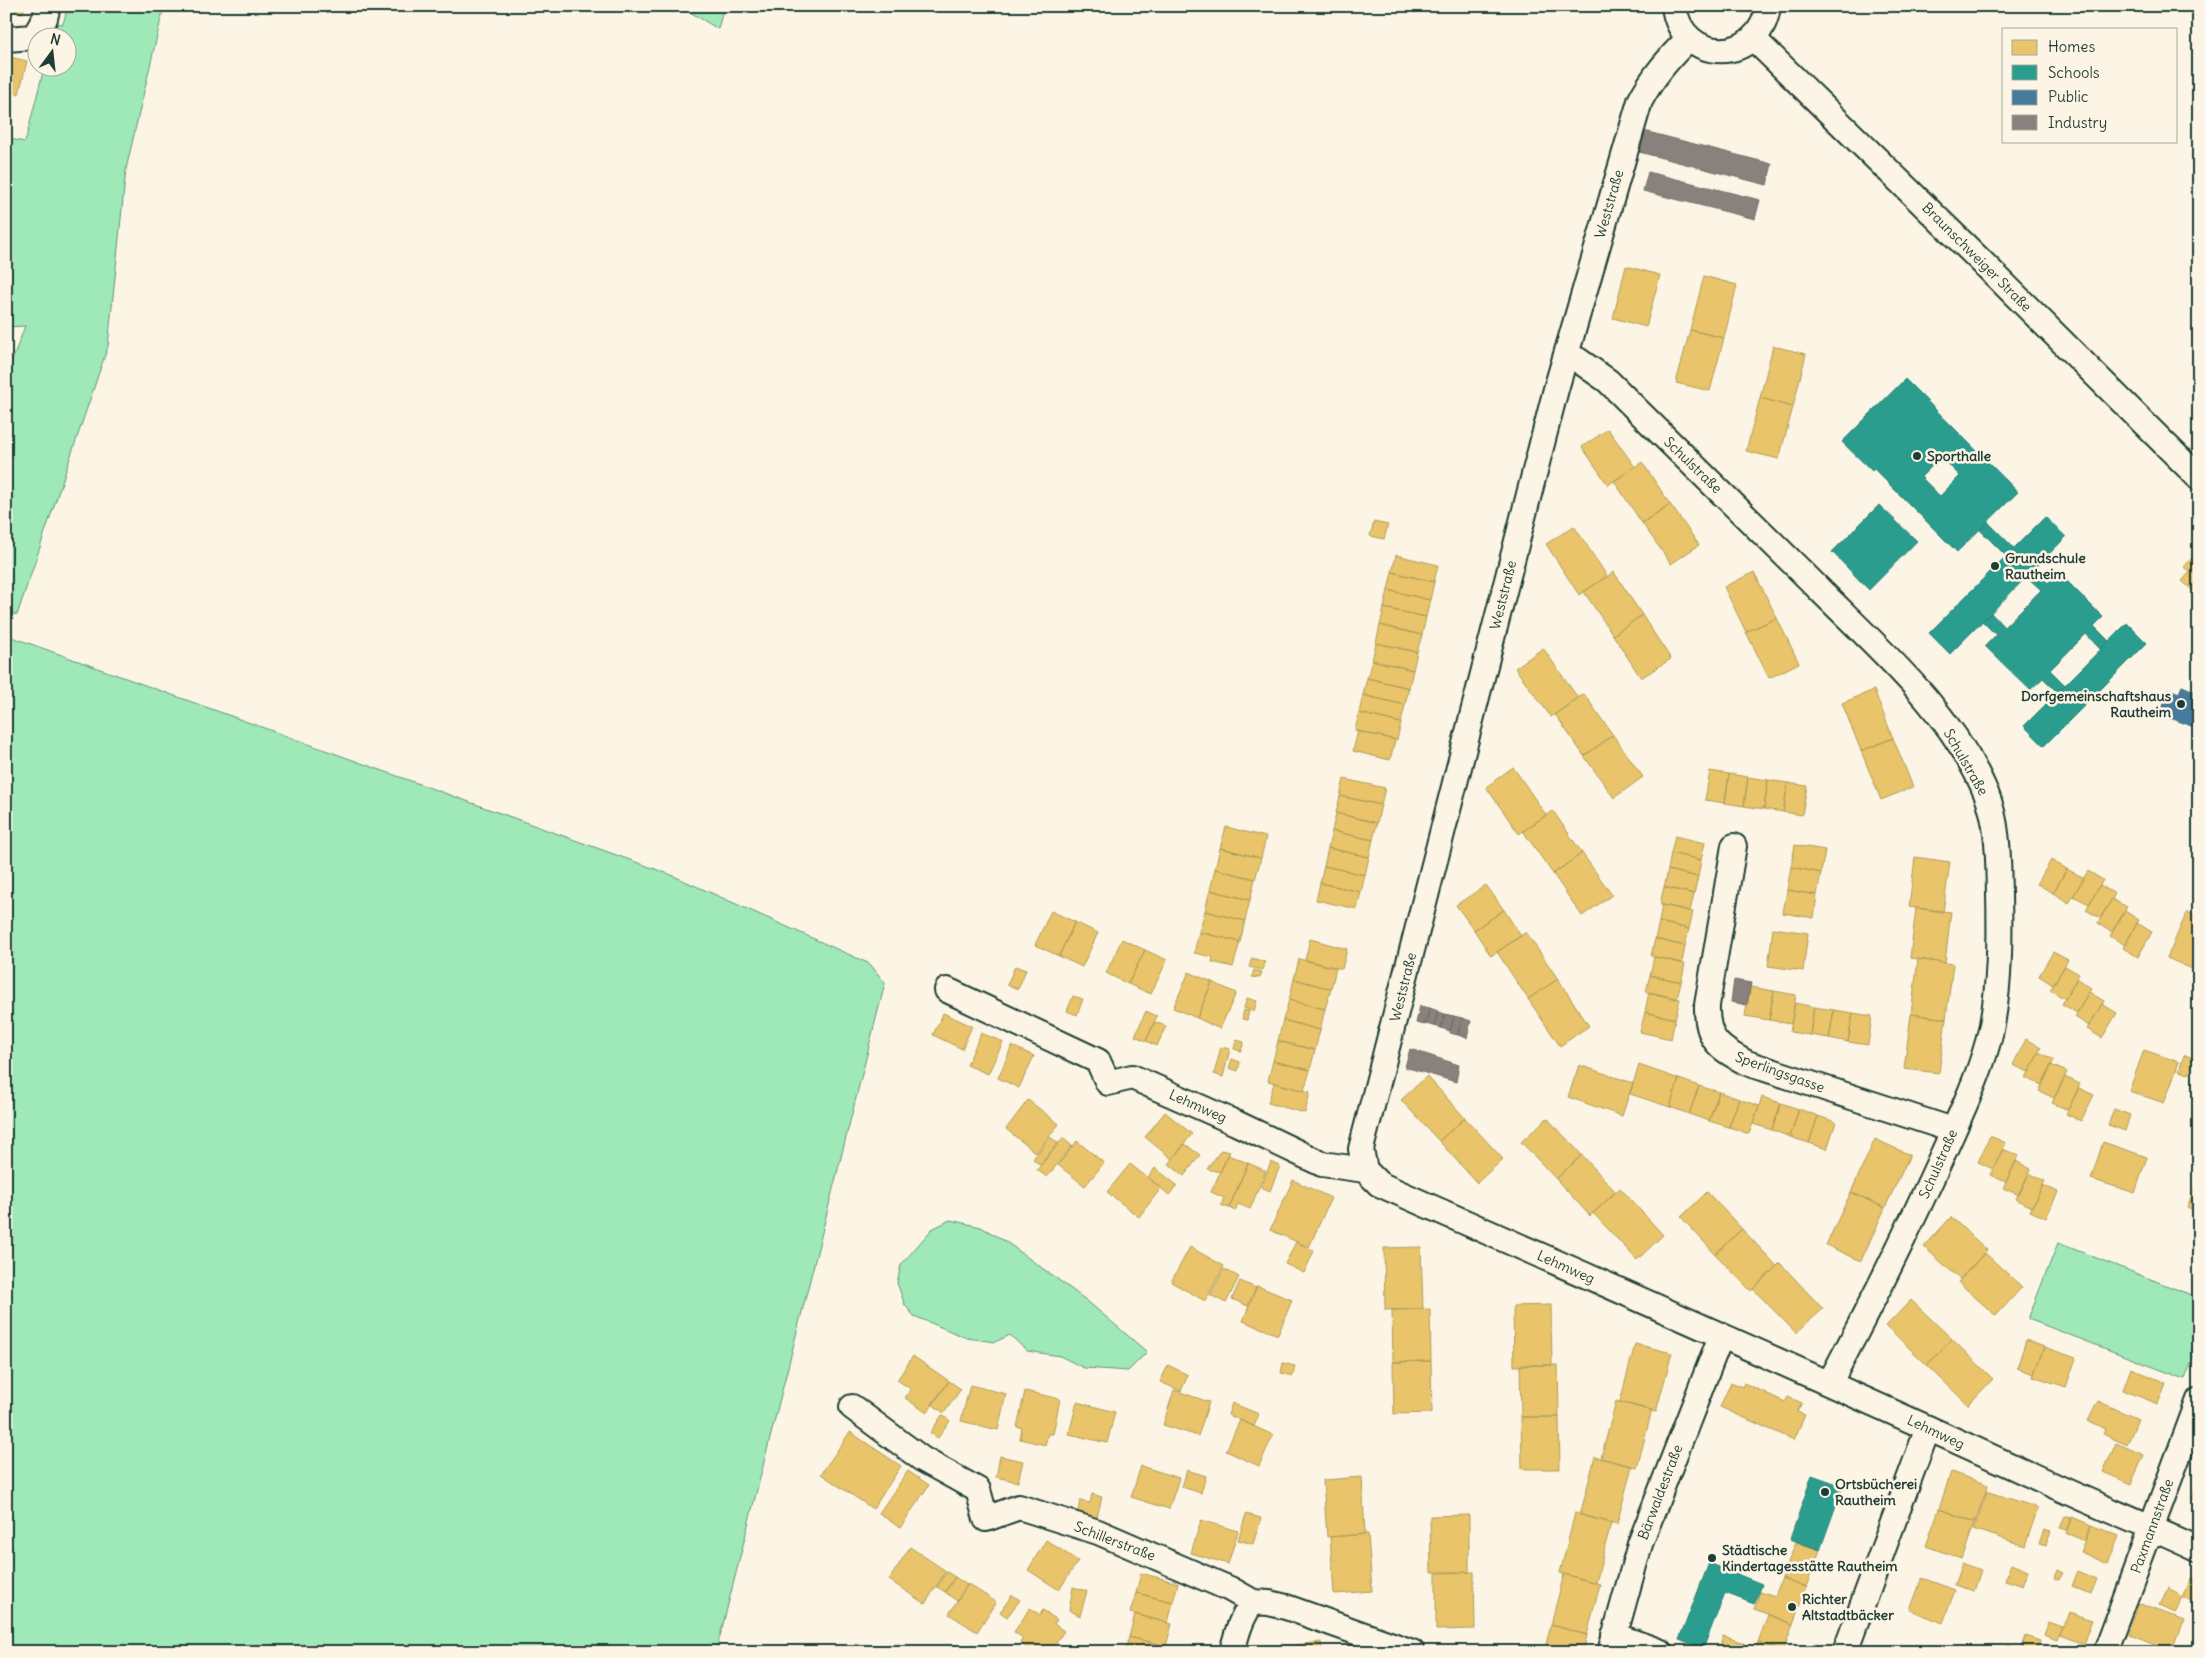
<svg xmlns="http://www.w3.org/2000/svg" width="2205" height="1658" font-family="Delius,sans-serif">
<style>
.green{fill:#9fe9b8;stroke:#5f9376}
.homes{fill:#e9c46a;stroke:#ac9c5a}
.schools{fill:#2a9d8f;stroke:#278074;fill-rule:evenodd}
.public{fill:#457b9d;stroke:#3a687e}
.industry{fill:#8a817c;stroke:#6a6d66}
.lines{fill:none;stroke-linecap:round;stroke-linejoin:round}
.minor-casing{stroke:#1f3d34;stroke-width:28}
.minor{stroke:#fcf5e5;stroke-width:24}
.poi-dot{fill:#1f3d34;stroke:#fcf5e5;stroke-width:2}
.labels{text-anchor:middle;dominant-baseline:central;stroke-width:5;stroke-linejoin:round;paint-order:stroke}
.street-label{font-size:14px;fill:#1f3d34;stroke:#fcf5e5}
.poi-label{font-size:14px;font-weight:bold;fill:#1f3d34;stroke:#fcf5e5;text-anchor:start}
</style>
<rect width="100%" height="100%" fill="#fcf5e5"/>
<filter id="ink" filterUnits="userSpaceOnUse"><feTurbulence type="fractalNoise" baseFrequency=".02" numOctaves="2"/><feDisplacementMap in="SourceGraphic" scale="10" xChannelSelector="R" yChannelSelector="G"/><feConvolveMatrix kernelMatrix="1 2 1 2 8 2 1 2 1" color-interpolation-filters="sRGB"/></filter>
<g filter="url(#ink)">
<path class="green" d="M68,6h96l-38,163 -18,177 -91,269 -11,-4v-234l19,-51 -19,1v-189l19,4 19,-74h24v-30l-16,-1 3,-14 8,1z
M680,6h44l-6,23z
M6,635l663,239 201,90 15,19 -169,669h-710z
M950,1220l31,7 24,14 81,59 61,52 -19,19 -44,-3 -24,-12 -33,-5 -17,-16 -15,7 -28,-4 -53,-22 -9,-11 -8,-22 4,-18 31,-36z
M2058,1243l141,55v45l-14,36 -157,-60z"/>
<path class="homes" d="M6,6h19l-2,7 -17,-4z
M6,56l21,5 -8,33 -13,-4z
M1626,266l34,9 -14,52 -33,-9z
M1704,276l33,9 -13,53 -34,-8z
M1690,330l34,8 -14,53 -34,-8z
M1773,346l33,8 -13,53 -33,-9z
M1760,398l33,9 -14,52 -33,-8z
M1608,429l27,38 -27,18 -26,-38z
M1642,462l28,42 -28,19 -28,-42z
M1670,504l29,41 -28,19 -29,-41z
M1374,522l14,3 -4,14 -14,-3z
M1574,526l33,50 -28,19 -33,-51z
M2199,550v37l-5,5 -12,-11 8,-9 -6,-5z
M1396,555l42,10 -4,17 -42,-10z
M1392,572l42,10 -4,18 -42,-10z
M1614,572l28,43 -29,20 -29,-43z
M1754,572l23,46 -31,14 -22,-45z
M1388,590l42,10 -4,17 -42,-9z
M1384,608l42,9 -4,18 -42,-10z
M1642,615l29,44 -30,19 -28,-43z
M1777,618l22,45 -30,15 -23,-46z
M1380,625l42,10 -5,17 -41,-9z
M1376,643l41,9 -4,18 -41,-10z
M1543,648l35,50 -27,19 -36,-49z
M1372,660l41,10 -4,18 -42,-10z
M1367,678l42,10 -4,17 -42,-10z
M1874,690l19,48 -32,13 -19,-48z
M1584,694l29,41 -29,21 -29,-42z
M1363,695l42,10 -4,18 -42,-10z
M1359,713l42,10 -4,17 -42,-9z
M1358,731l37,9 -5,20 -37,-9z
M1613,735l30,42 -29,21 -30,-42z
M1893,738l20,49 -32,13 -20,-49z
M1513,767l33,48 -27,19 -33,-47z
M1710,771l19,3 -4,29 -20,-3z
M1729,774l19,3 -4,29 -19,-3z
M1748,777l20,3 -4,29 -20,-3z
M1344,779l41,9 -4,17 -41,-9z
M1768,780l20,3 -5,29 -19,-3z
M1788,783l19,3 -5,29 -19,-3z
M1340,796l41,9 -4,18 -41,-10z
M1553,811l29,42 -29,21 -30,-43z
M1336,813l41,10 -4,17 -41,-9z
M1226,827l40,10 -5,21 -41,-10z
M1332,831l41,9 -4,17 -41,-9z
M1675,836l30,7 -4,17 -30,-7z
M1795,845l30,5 -4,23 -30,-6z
M1220,848l41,10 -6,21 -40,-10z
M1328,848l41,9 -4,18 -41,-9z
M1582,853l30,42 -30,21 -29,-42z
M1671,853l30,7 -3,17 -30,-7z
M1915,857l35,5 -7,50 -34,-5z
M2051,860l16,9 -14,24 -16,-9z
M1324,866l41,9 -4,17 -41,-9z
M1791,867l30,6 -4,22 -30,-5z
M1215,869l40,10 -5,21 -40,-10z
M2067,869l17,9 -15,25 -16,-10z
M1668,870l30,7 -4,17 -30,-7z
M2088,871l15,9 -14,24 -16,-8z
M1320,883l41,9 -4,17 -41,-9z
M1486,885l18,25 -30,20 -18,-25z
M2100,885l15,9 -15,24 -14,-8z
M1664,887l30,7 -4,17 -30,-7z
M1210,890l40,10 -5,21 -40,-10z
M1787,890l30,5 -3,23 -31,-5z
M2112,899l15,8 -15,25 -14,-9z
M1662,905l31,7 -4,17 -30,-7z
M1916,908l35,4 -6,51 -35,-5z
M1504,910l17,26 -30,20 -17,-26z
M1051,911l24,11 -16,34 -24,-11z
M1205,911l40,10 -5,21 -41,-10z
M2125,911l14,9 -14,25 -15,-9z
M2187,912l12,5v55l-32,-14z
M1075,922l23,11 -16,34 -23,-11z
M1659,922l30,7 -4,17 -30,-7z
M2137,923l15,9 -14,25 -15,-9z
M1773,928l35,5 -5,38 -35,-5z
M1199,932l41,10 -7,25 -21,-5 1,-5 -19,-4z
M1526,932l32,47 -30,20 -31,-47z
M1122,939l23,11 -17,34 -22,-11z
M1310,939l37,10 -5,20 -37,-9z
M1655,939l30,7 -3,17 -31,-7z
M1145,950l22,10 -16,34 -23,-10z
M2053,952l15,8 -15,25 -14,-9z
M1654,957l31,7 -4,18 -31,-7z
M1252,958l13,4 -2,8 -14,-3z
M1299,959l37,9 -5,21 -37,-10z
M1918,959l35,5 -7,55 -35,-5z
M1015,966l11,4 -8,19 -11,-4z
M2065,966l14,8 -14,25 -15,-9z
M1254,970l8,2 -2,6 -8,-1z
M1189,972l23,10 -15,36 -24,-10z
M1650,975l31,7 -4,17 -31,-7z
M1294,979l37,10 -6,20 -36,-9z
M1558,979l31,47 -29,20 -32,-47z
M2077,979l14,9 -14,25 -15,-9z
M1212,982l24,11 -16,36 -23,-11z
M1750,987l24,4 -5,29 -24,-4z
M1774,991l22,4 -5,29 -22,-4z
M1649,992l31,7 -5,20 -30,-7z
M2089,992l15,9 -15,25 -14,-9z
M1073,996l10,3 -6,16 -10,-4z
M1247,998l10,3 -3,10 -10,-3z
M1289,1000l36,9 -5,21 -37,-10z
M1795,1003l19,4 -4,28 -20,-3z
M2102,1004l15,9 -15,25 -15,-9z
M1814,1007l20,3 -5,28 -19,-3z
M1244,1010l5,1 -2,9 -5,-1z
M1834,1010l19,3 -5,29 -19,-4z
M1146,1011l11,5 -11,25 -11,-5z
M1645,1012l30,7 -4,20 -31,-7z
M943,1013l29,13 -10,23 -29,-14z
M1853,1013l19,3 -4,29 -20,-3z
M1911,1014l35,5 -7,54 -35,-4z
M1283,1020l37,10 -5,20 -37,-9z
M1155,1022l11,4 -9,20 -11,-5z
M981,1033l22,9 -15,32 -21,-9z
M2026,1039l15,8 -12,25 -16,-7z
M1236,1040l8,2 -3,9 -7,-2z
M1278,1041l37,9 -5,20 -37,-9z
M1012,1046l22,10 -15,32 -21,-10z
M1221,1047l9,2 -7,28 -9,-3z
M2144,1050l35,12 -15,41 -35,-12z
M2039,1052l15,8 -12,25 -16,-7z
M2184,1055l10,3 -5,16 -10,-3z
M1232,1059l8,3 -2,9 -9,-3z
M1273,1061l37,9 -6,21 -36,-10z
M1579,1065l54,18 -11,33 -54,-19z
M1639,1065l40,14 -9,28 -40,-13z
M2051,1065l16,7 -13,26 -15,-7z
M1427,1076l38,42 -26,23 -38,-41z
M2065,1077l15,7 -12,26 -16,-7z
M1679,1079l20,7 -10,28 -19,-7z
M1274,1083l36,9 -5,21 -37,-10z
M1699,1086l20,6 -10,29 -20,-7z
M2079,1088l15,7 -13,26 -15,-7z
M1719,1092l20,7 -10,28 -20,-6z
M1762,1097l19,6 -9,27 -19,-6z
M1739,1099l20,7 -10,28 -20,-7z
M1028,1100l31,24 -23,29 -30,-24z
M1781,1103l18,6 -9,28 -18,-7z
M1799,1109l19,7 -9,27 -19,-6z
M2114,1109l16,6 -5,16 -17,-6z
M1165,1112l27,22 -20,25 -27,-22z
M1818,1116l18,6 -9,27 -18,-6z
M1465,1118l38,41 -26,24 -38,-42z
M1547,1118l35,37 -26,24 -35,-37z
M1990,1136l16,7 -13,26 -15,-7z
M1050,1137l8,6 -18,22 -7,-6z
M1063,1138l9,8 -25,31 -10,-7z
M1875,1139l35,16 -25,53 -34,-16z
M1077,1141l27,22 -19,23 -27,-21z
M2103,1142l44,15 -12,36 -44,-14z
M1185,1144l15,11 -16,21 -15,-12z
M2003,1149l16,7 -13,26 -16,-7z
M1221,1150l9,2 -10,20 -13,-3z
M1228,1155l20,8 -19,45 -8,-3 3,-7 -13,-6z
M1582,1155l34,37 -26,24 -34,-37z
M2016,1161l15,8 -12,26 -16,-7z
M1271,1162l9,4 -10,25 -9,-4z
M1248,1163l18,8 -16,38 -12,-5 -3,7 -6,-3z
M1130,1164l31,24 -22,29 -32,-25z
M1155,1168l22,17 -8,10 -21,-18z
M2029,1173l16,8 -13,26 -16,-8z
M2199,1177v35l-12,-5z
M1293,1180l38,18 -22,49 -39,-17z
M2043,1185l15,7 -12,26 -16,-7z
M1620,1188l43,47 -26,25 -44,-47z
M1707,1192l35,37 -27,25 -34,-37z
M1851,1192l34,16 -24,53 -35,-16z
M1951,1217l36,33 -27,29 -36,-32z
M1742,1229l35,37 -26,25 -36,-37z
M1296,1242l18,9 -10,22 -19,-9z
M1190,1247l34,19 -19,35 -34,-19z
M1421,1247l2,62 -38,1 -1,-62z
M1985,1253l37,34 -26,29 -38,-34z
M1780,1263l43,46 -27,24 -43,-44z
M1224,1269l15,8 -13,26 -16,-8z
M1240,1281l16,7 -8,18 -16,-7z
M1257,1286l35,14 -14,35 -35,-14z
M1911,1300l41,39 -25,26 -41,-39z
M1551,1305l1,60 -38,1 -1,-60z
M1430,1309l1,52 -38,1 -1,-52z
M1952,1339l41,40 -25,26 -41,-40z
M2026,1340l18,7 -10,27 -17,-6z
M1635,1344l37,9 -16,59 -36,-10z
M2044,1347l32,11 -10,29 -33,-11z
M913,1356l36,25 -22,32 -22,-15 6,-9 -14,-9z
M1431,1361l1,52 -38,1 -1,-52z
M1283,1363l12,3 -2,10 -12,-3z
M1168,1365l20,10 -7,16 -21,-9z
M1520,1365h38l1,52h-38z
M2131,1368l35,15 -8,21 -35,-14z
M949,1381l12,8 -17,24 -12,-9z
M1731,1382l11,5 2,-4 41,19 3,-5 14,6 -5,9 8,3 -11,25 -74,-33z
M970,1385l36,9 -8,36 -37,-9z
M1174,1390l35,12 -11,34 -35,-11z
M1025,1391l35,8 -7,35h-5l-3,11 -25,-6 2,-11 -5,-1z
M1616,1401l36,9 -15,58 -36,-10z
M2098,1401l40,18 -11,26 -24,-11 3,-5 -18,-8z
M1077,1402l38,10 -8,31 -38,-9z
M1232,1403l27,11 -5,12 -26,-11z
M942,1415l8,6 -12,17 -8,-5z
M1521,1417h38l1,52h-38z
M1240,1420l33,15 -14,31 -33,-15z
M850,1432l51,34 -28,43 -52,-35z
M2116,1443l28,12 -13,29 -28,-12z
M1000,1456l23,5 -5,21 -22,-5z
M1595,1457l37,9 -15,58 -37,-9z
M1141,1466l38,12 -10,31 -38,-12z
M1187,1470l19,6 -5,17 -19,-6z
M908,1471l21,14 -29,43 -21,-15z
M1951,1472l37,13 -13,37 -36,-13z
M2199,1474v27l-7,-2z
M1362,1477l3,57 -38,3 -4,-57z
M1987,1491l51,17 -13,38 -51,-17z
M1092,1494l10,3 -6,24 -19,-5 3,-15 10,2z
M1939,1509l36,13 -13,37 -36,-13z
M1575,1513l36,10 -15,60 -36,-10z
M1246,1514l15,4 -8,26 -15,-4z
M1469,1515v57h-38l-1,-56z
M2065,1516l6,2 -5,12 -6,-2z
M2072,1517l19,8 -6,16 -19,-8z
M1201,1520l37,11 -10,33 -37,-11z
M2091,1525l28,11 -11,28 -28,-12z
M2044,1530l7,2 -5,13 -7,-2z
M1368,1534l4,57 -38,3 -4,-57z
M1046,1540l32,21 -19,29 -31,-20z
M1796,1542l24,8 -14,37 -24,-9z
M910,1547l36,24 -21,33 -36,-24z
M1962,1563l19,7 -7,21 -20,-6z
M2011,1564l17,7 -6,15 -17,-6z
M2057,1570l6,3 -4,7 -5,-2z
M2078,1571l19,8 -6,15 -19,-8z
M947,1572l8,5 -10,15 -8,-5z
M1474,1572l1,57 -39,1v-57z
M1141,1573l37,10 -5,19 -37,-9z
M1564,1574l36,10 -13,51 -36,-10z
M955,1577l12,8 -10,16 -12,-9z
M1782,1578l24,9 -13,37 -39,-15 6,-18 15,5z
M1922,1578l33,12 -12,33 -33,-13z
M2191,1578l8,3v21l-16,-6z
M968,1584l28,18 -19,30 -28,-18z
M1073,1587l14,4 -7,25 -11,-6z
M2168,1588l15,8 -8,17 -15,-7z
M1136,1593l37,9 -5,21 -38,-10z
M1012,1595l8,5 -13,17 -7,-5z
M2139,1603l44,17 -11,30 -44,-16z
M1030,1608l10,7 3,-5 14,10 -3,4 10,7 -14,21h-7l-5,-4 -5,4 -13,-9 3,-5 -9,-6z
M2069,1612l23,8 -9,24 -23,-9z
M1135,1614l37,10 -6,22 -37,-9z
M1768,1615l25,9 -10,27 -25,-9z
M2049,1622l14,5 -5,13 -14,-5z
M1551,1625l36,10 -4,17h-39z
M2198,1632l1,20h-8z
M1723,1636l21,7 -3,9h-23z
M2026,1636l14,5 -4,11 -15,-3z
M1129,1637l37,9 -1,6h-40z
M1321,1642l1,10h-51l-1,-4z
M1758,1642l25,9v1h-28z
M2008,1646l14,5v1h-16z
M2055,1647l14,5h-15z"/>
<path class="schools" d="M1905,379l113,113 -61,60 -83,-83 -2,2 -30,-29zM1941,457l19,19 -20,20 -19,-19z
M1879,505l38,36 -48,49 -37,-38z
M2045,517l21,20 -116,117 -21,-21 77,-77 -26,-26 8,-8 26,26z
M2034,569l14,14 10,-11 45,45 -9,9 15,15 -9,8 -14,-15 -36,36 15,15 -8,7 -14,-14 -13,12 -45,-44 11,-11 -14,-14 9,-8 13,14 37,-37 -14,-13z
M2127,623l20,20 -103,103 -20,-20z
M1812,1475l31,11 -23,64 -30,-11z
M1709,1563l53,21 -8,20 -29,-11 -22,56 -24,-9z"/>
<path class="public" d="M2182,686l17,7v36l-39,-15 9,-25 10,4z"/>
<path class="industry" d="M1644,131l128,33 -5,21 -128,-33z
M1648,172l112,28 -5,19 -112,-28z
M1734,980l17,3 -4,22 -16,-3z
M1420,1006l10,2 -5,17 -9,-2z
M1430,1008l8,3 -4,15 -9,-2z
M1438,1012l7,2 -4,14 -7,-2z
M1445,1014l9,2 -4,15 -9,-3z
M1454,1016l8,2 -4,17 -8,-2z
M1462,1018l9,3 -4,17 -9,-3z
M1410,1049l49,16 -3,17 -51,-15z"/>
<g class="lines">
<defs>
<path id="minor" d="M1674,6c7,59 87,59 94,0
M1689,38c-20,20 -36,38 -49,63l-84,288 -195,760 4,21 14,14c223,99 446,196 667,298 51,24 103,44 153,68
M1753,38l228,223 218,217
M6,39l28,-2 11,-19 3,-12
M1566,356l12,4 30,21c70,70 142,139 212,209 61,61 132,122 166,203 13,32 12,66 13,100 1,46 1,91 -8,137 -9,40 -28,79 -45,117 -36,80 -75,158 -116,235
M1734,846l-27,159c-1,34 11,43 40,58l206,67
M947,990l151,71 10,22 24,-6 104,46 86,41 43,6
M852,1407l70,52 56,31 8,29 33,-12 79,25 132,57 23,13 16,1 17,4 126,45
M1614,1635l47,17
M1232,1652c5,-19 9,-35 21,-50
M1610,1652l30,-108 81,-208
M1845,1652l83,-224
M2105,1652l94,-252"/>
</defs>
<use href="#minor" class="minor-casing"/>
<use href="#minor" class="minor"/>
</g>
</g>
<g class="poi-dot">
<circle cx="1917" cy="456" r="5"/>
<circle cx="1995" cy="566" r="5"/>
<circle cx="2181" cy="704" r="5"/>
<circle cx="1825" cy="1492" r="5"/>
<circle cx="1712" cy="1558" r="5"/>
<circle cx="1792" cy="1607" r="5"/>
</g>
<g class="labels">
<g class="street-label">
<text transform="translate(1609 204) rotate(-74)">Weststraße</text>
<text transform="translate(1977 257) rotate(45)">Braunschweiger Straße</text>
<text transform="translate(1693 465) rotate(44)">Schulstraße</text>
<text transform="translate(1503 595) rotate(-76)">Weststraße</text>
<text transform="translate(1966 762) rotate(60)">Schulstraße</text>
<text transform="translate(1403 987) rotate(-76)">Weststraße</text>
<text transform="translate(1780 1072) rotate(20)">Sperlingsgasse</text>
<text transform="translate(1198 1106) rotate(24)">Lehmweg</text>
<text transform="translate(1938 1164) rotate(-66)">Schulstraße</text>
<text transform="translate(1566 1267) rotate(24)">Lehmweg</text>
<text transform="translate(1936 1432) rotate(25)">Lehmweg</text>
<text transform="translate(1660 1492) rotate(-69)">Bärwaldestraße</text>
<text transform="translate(2152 1526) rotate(-70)">Paxmannstraße</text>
<text transform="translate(1115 1541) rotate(21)">Schillerstraße</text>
</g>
<g class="poi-label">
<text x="1927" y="456">Sporthalle</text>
<text x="2005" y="558">Grundschule<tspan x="2005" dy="16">Rautheim</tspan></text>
<text x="2171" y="696" text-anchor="end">Dorfgemeinschaftshaus<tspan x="2171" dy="16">Rautheim</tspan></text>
<text x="1835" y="1484">Ortsbücherei<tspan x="1835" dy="16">Rautheim</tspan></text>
<text x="1722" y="1550">Städtische<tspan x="1722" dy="16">Kindertagesstätte Rautheim</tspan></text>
<text x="1802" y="1599">Richter<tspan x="1802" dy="16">Altstadtbäcker</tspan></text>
</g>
</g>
<rect width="2205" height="1658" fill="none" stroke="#fcf5e5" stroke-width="25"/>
<rect x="12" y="12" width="2180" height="1633" fill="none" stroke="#1f3d34" stroke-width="2" filter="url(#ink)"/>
<rect x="2002" y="28" width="175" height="115" fill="#fcf5e5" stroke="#a4ab9e"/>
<rect x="2012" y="40" width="25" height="15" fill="#e9c46a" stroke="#a4ab9e"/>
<text x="2048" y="52" font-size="15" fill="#1f3d34">Homes</text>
<rect x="2012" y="65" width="25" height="15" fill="#2a9d8f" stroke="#a4ab9e"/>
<text x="2048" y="78" font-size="15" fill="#1f3d34">Schools</text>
<rect x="2012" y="90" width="25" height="15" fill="#457b9d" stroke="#a4ab9e"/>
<text x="2048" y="102" font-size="15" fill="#1f3d34">Public</text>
<rect x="2012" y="115" width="25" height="15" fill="#8a817c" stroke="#a4ab9e"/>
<text x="2048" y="128" font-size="15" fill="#1f3d34">Industry</text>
<g transform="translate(52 52) rotate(15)"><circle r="24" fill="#fcf5e5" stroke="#a4ab9e"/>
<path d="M0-4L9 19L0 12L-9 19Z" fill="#1f3d34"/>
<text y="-8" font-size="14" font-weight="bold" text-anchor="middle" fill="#1f3d34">N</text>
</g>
</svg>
